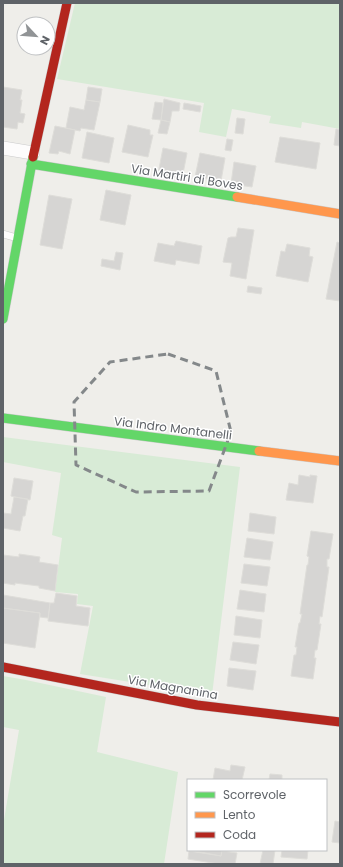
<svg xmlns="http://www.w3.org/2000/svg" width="343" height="867" font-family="Poppins,sans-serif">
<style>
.green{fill:#d8ebd6}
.building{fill:#d6d5d3;stroke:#deddd9}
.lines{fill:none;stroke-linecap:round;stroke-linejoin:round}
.lane-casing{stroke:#cbcccc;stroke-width:8}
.street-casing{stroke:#cbcccc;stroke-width:14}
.fast-casing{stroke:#cacacb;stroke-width:10}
.slow-casing{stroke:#cacacb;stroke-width:10}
.jam-casing{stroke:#cacacb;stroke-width:10}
.lane{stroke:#fdfcfc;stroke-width:7}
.street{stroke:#fdfcfc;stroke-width:13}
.fast{stroke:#63d668;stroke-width:9}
.slow{stroke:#ff974d;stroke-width:9}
.jam{stroke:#b3261e;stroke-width:9}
.marked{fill:none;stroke:#84888a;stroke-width:3;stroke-dasharray:8 5;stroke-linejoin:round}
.labels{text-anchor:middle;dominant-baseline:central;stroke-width:3;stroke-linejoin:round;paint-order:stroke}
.street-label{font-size:12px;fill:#5f6368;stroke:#fff}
</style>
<rect width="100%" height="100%" fill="#efeeea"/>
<path class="green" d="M75,3h265v126l-38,-7 -1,6 -32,-5 2,-7 -39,-7 -6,28 -27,-5 5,-29 -147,-24z
M3,437l237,30 -28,228 -132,-21 13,-68 -16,-2 1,-10 -23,-2 7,-54 -10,-3 9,-62 -58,-11z
M3,676l23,4 80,17 -9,55 81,20 -14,92h-161v-38l16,-96 -16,-3z"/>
<path class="building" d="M3,87l19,3 -2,10h2l-2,13 5,1 -2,9 -5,-1 -1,7 -14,-2z
M88,87l14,2 -2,13 -14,-2z
M164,99l16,4 -1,8h-7l-2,11 -9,-2z
M86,100l14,2 -6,28 -13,-2 -1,3 -14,-3 4,-21 14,3z
M155,102l8,1 -2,17 -9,-1z
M184,103l17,3 -1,6 -17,-3z
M237,118l8,1 -2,15 -8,-1z
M161,120l9,2 -3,12 -9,-1z
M128,125l22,5v5h3l-5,22 -26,-5z
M55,126l20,4 -5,24 -11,-3 -1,3 -9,-1z
M336,129l4,1v16l-6,-1z
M87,132l27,6 -5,25 -27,-5z
M280,137l40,6 -4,26 -41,-7z
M227,139l6,1 -2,11 -6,-1z
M163,148l24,5 -5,26 -24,-5z
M200,153l25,5 -4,23 -26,-4z
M234,162l22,4 -4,21 -21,-3z
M106,190l25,5 -6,30 -25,-5z
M49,195l23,4 -10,50 -22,-4z
M238,228l16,2 -8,49 -16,-3 2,-13 -9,-1 5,-24 3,-1h5z
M176,241l26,5 -3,18 -23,-4 -1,5 -21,-4 4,-18 16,3z
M337,242l3,1v58l-14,-2z
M287,244l23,4 -1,8 4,1 -5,25 -32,-6 5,-25 4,1z
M116,252l7,1 -3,17 -19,-4 1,-7 12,2z
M248,286l14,2 -1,6 -14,-2z
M299,475l11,2v-2l7,1 -4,27 -27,-3 3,-17 9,2z
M14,478l19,3 -3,19 -19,-4z
M14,497l14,2 -3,17h-2l-3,15 -17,-3v-15l8,1z
M250,513l26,4 -2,17 -26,-3z
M311,531l22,3 -4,25h-2v8h2l-7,50 -2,-1 -1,8h2l-4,26h-2l-1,8h2l-3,21 -22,-3 3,-21h2l1,-8h-2l4,-24h1l2,-9h-2l7,-49h1l1,-8 -2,-1z
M247,538l26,4 -3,18 -26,-3z
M19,554l21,3 -1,5 19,3 -3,26 -16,-3v-2l-24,-3v2l-12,-2v-28l16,2z
M244,564l26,3 -3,19 -26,-3z
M240,590l26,4 -2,18 -27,-3z
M56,593l21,3 -1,10 14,2 -2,18 -40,-5 2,-18h4z
M3,595l47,8 -2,15 -8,-1v-4l-37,-5z
M3,608l37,5 -5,35 -32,-5z
M236,616l26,4 -2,18 -26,-3z
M233,642l26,3 -3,19 -26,-4z
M229,668l27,3 -3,19 -26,-4z
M231,765l14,2 -3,13h-29l2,-12 15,3z
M270,774l12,1v5h-13z
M335,821l5,1v21l-8,-1z
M190,850h32l-1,6z
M263,850h12l-2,14h-13z
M282,850h26l-1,9 -26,-2z
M189,851l32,5 1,-5 15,2 -2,11h-16l-31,-5z"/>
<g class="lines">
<defs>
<path id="lane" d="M3,234l14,4"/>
<path id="street" d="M3,148l30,5"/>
<path id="fast" d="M31,164l206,33
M3,319l30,-162
M3,418l256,33"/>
<path id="slow" d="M237,197l103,17
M259,451l81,10"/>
<path id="jam" d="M33,157l34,-154
M3,667l194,38 143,17"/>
</defs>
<use href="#lane" class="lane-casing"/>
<use href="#street" class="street-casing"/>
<use href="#fast" class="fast-casing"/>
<use href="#slow" class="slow-casing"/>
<use href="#jam" class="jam-casing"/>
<use href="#lane" class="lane"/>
<use href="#street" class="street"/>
<use href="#fast" class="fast"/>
<use href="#slow" class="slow"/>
<use href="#jam" class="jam"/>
</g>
<path class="marked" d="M168,354l48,17 15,61 -22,59 -73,1 -60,-27 -2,-63 36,-40z"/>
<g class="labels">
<g class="street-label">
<text transform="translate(187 177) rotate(9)">Via Martiri di Boves</text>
<text transform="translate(173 428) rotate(7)">Via Indro Montanelli</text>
<text transform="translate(173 687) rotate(10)">Via Magnanina</text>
</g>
</g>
<rect width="343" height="867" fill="none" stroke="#5f6368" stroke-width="8"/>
<rect x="187" y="779" width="140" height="72" fill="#ffffff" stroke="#bfc1c3"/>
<rect x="195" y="792" width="20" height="6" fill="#63d668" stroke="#bfc1c3"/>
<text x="223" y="799" font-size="12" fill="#5f6368">Scorrevole</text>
<rect x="195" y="812" width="20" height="6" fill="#ff974d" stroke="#bfc1c3"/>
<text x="223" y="819" font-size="12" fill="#5f6368">Lento</text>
<rect x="195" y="832" width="20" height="6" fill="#b3261e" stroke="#bfc1c3"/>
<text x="223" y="839" font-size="12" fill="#5f6368">Coda</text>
<g transform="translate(36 36) rotate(116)"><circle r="19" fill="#ffffff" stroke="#bfc1c3"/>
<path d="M0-3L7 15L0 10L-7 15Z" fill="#919496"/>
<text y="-6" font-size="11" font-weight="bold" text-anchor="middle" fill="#5f6368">N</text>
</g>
</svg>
